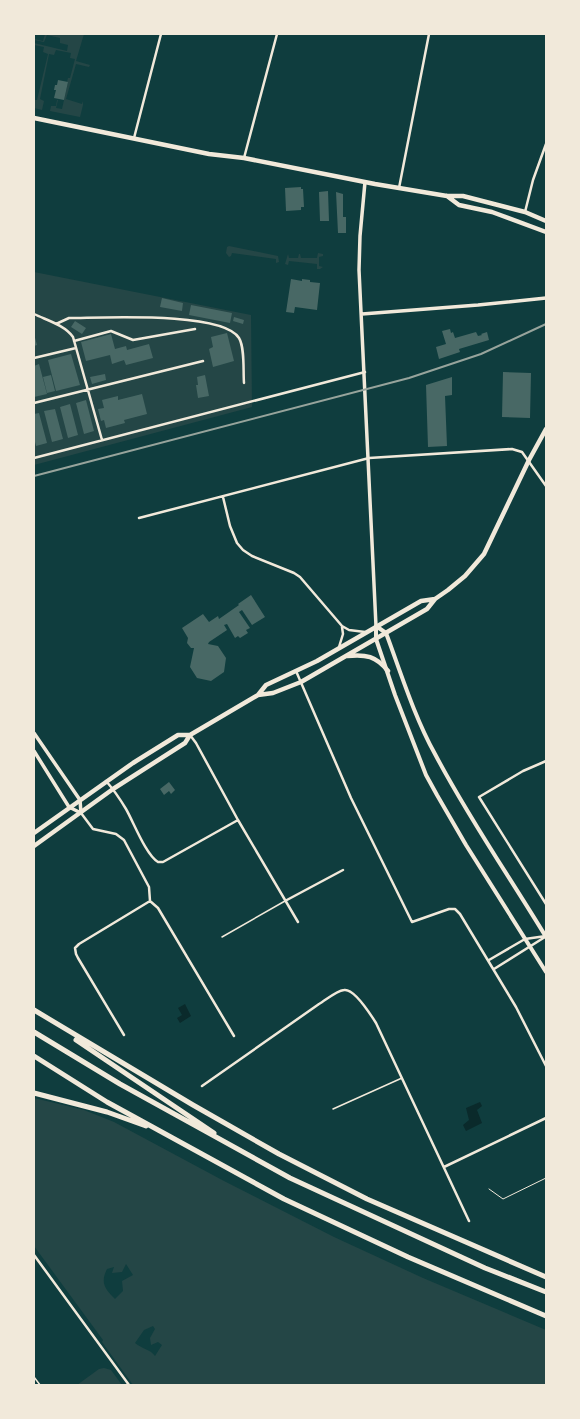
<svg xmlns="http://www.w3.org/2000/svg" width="580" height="1419" font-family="'Times New Roman',serif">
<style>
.green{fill:#244646;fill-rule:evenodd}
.water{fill:#0a2a2b}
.building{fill:#486865}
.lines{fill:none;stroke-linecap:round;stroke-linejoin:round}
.path{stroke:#f1e9da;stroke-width:1}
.service{stroke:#f1e9da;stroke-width:1.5}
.minor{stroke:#f1e9da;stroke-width:2.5}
.tertiary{stroke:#f1e9da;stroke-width:3.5}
.secondary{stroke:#f1e9da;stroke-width:4}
.primary{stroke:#f1e9da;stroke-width:4.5}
.motorway{stroke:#f1e9da;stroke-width:5}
.rail{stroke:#97a49c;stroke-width:2}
</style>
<rect width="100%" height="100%" fill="#0f3d3e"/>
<path class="green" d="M45,34h39l-8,27 14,4 -1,2 -13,-3 -10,35 16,5 1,-3v4l-3,12 -30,-6 1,-5h5l1,-6h1l-2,8 6,1 6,-27h-1l1,-4h2l5,-19 -5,-1 1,-5 -15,-3 -2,5 -5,-1 -9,45 4,2 -2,9 -8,-2v-8h3l11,-46 -5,-2 1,-5 -10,-2v-2l33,8 1,-6 -8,-2v-5l-13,-3 -3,7 -10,-2v-1l9,2z
M229,246l49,10 1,6 -3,1v-4l-44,-6 -1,3 -2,1 -3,-4 1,-6z
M318,253l5,1v2l-4,1v9l4,1 -3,2h-3v-5l-28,-3 -1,4 -3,-1 3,-10 1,4h9l1,-4h1l1,4h16z
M34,272l217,43 1,92 -218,58z
M34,1098l50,12 30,12 110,59 110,56 89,41 123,52v55h-413l-31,-43 1,-2 -69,-94zM126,1264l7,11 -11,6 1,10 -8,8c-10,-10 -15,-16 -8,-30l7,-2 -2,6 10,-1zM153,1326l2,3 -5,9 1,7 7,-3 4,3 -7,11c-5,-7 -13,-7 -20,-13l9,-13z
M104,1368l7,2 11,15h-45l22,-16z"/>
<path class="water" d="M185,1004l6,12 -11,7 -3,-5 5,-3 -4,-7z
M480,1102l2,4 -5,4 5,13 -16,8 -3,-6 6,-5 -3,-12z"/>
<path class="building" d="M58,80l10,2 -4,18 -10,-2 2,-8h-2l1,-5h2z
M301,187v2h2l1,18h-3v3l-15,1 -1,-23z
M328,191l1,30h-9l-1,-29z
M336,192l7,2v23h3v16h-8z
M291,279l11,2v-2l8,1v2l10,1 -3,27 -22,-3 -1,6 -8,-1z
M162,298l21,5 -1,8 -22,-4z
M191,305l41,8 -2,10 -41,-8z
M234,317l10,3 -1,4 -10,-3z
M75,321l11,7 -4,6 -11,-7z
M450,329l1,4 2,-1 2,6 21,-6 2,4 4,-1 -1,-1 6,-2 2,8 -30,9 1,3 -21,7 -3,-12 10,-3 -4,-13z
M227,333l7,28 -21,6 -4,-18 4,-2 -2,-10z
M34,334l3,11 -3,1z
M111,334l4,15 11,-3 1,4 22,-6 4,14 -27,7 -2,-5 -12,4 -2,-9 -24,6 -5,-19z
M71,354l9,31 -24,6 -8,-31z
M39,364l8,30 -13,3v-31z
M503,372l28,1 -1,45 -28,-1z
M105,374l1,6 -14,4 -2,-7z
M51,375l4,16 -8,2 -4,-16z
M205,375l4,21 -11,2 -2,-13h2l-1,-8z
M452,377v18l-7,1 2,50 -19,1 -2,-62z
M142,394l5,20 -23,6 1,3 -19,5 -2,-8 -3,1 -3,-12 6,-1 -2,-8 16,-4v4z
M86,400l8,31 -10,3 -8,-31z
M70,404l8,31 -10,3 -8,-31z
M55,409l8,30 -11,3 -8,-31z
M39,413l8,30 -11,3 -2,-8v-24z
M251,595l14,22 -13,8 -10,-15 -3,2 11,16 -4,2 2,3 -8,5 -2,-2 -3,2 -8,-14 -3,1 3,5 -18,12 -1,2 10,2 8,12 -2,14 -13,9 -14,-3 -7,-11 4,-19h-3l-4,-5 1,-5 -6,-10 21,-14 6,8 9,-6 1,3 20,-14 -1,-1z
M169,782l6,8 -4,4 -2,-3 -5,4 -4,-6z"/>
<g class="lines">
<path class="path" d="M489,1189l14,10 43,-21"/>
<path class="service" d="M222,937l63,-36
M333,1109l69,-31
M34,1377l6,8"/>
<path class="minor" d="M134,138l27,-104
M244,158l33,-124
M399,188l30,-154
M525,212l8,-32 13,-36
M34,314c12,6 31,11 39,23l29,103
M56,324l13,-6c32,0 153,-7 170,20 6,10 4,33 5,45
M74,341l37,-10 22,9 62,-11
M34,358l42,-10
M34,403l169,-42
M34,458l331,-86
M223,497l7,29 7,17 6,7 9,6 42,17 6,4 42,49 7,4 16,2
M139,518l230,-60 143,-9 10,3 24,34
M339,647l4,-13 -1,-7
M296,671l55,127 61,124 37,-13h6l5,5 56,93 30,59
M190,735l6,8 42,77 60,102
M546,761l-23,10 -44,26 67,107
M106,781c8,9 14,18 20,28 8,14 20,46 32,53h5l75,-42
M81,813l12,16 23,5 8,6 25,47 1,14 -71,43 -4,4 1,6 2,4 46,77
M150,901l8,7 76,128
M285,901l58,-31
M489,960l36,-21 21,-3
M494,969l51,-32
M202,1086l117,-82c7,-4 17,-13 25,-14 10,-2 27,25 32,33l93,198
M444,1167l102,-49
M34,1255l95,130"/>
<path class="tertiary" d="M365,182l-5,54 -1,34 17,356
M362,314l116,-9 68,-7
M34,733l46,67 1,13 -12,-6 -35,-56"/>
<path class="secondary" d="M376,626v13l19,56 31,80 11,20 29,50 80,127
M376,626l10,7c15,40 28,83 49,121 33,63 74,122 111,183"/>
<path class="primary" d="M34,118l175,36 35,4 131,26 72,12h16l62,16 21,9
M447,196l12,9 33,7 54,20
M347,656c19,-2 29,0 41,15
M258,695l8,-10 51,-24 104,-60 14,-2 13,-9 17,-14 19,-22 45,-94 17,-31
M34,833l99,-70 45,-28h12l68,-40 15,-2 28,-11 126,-73 8,-10
M34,846l79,-57 72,-46 5,-8"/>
<path class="motorway" d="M34,1010l159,95 86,49 88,45 179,78
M34,1032l86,52 170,94 195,90 61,24
M76,1040l138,93
M34,1056l73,46 177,97 124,58 138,59
M34,1093l73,19 39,14"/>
<path class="rail" d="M34,476l375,-98 72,-24 65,-30"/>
</g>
<rect width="580" height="1419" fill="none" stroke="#f1e9da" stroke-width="70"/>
</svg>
